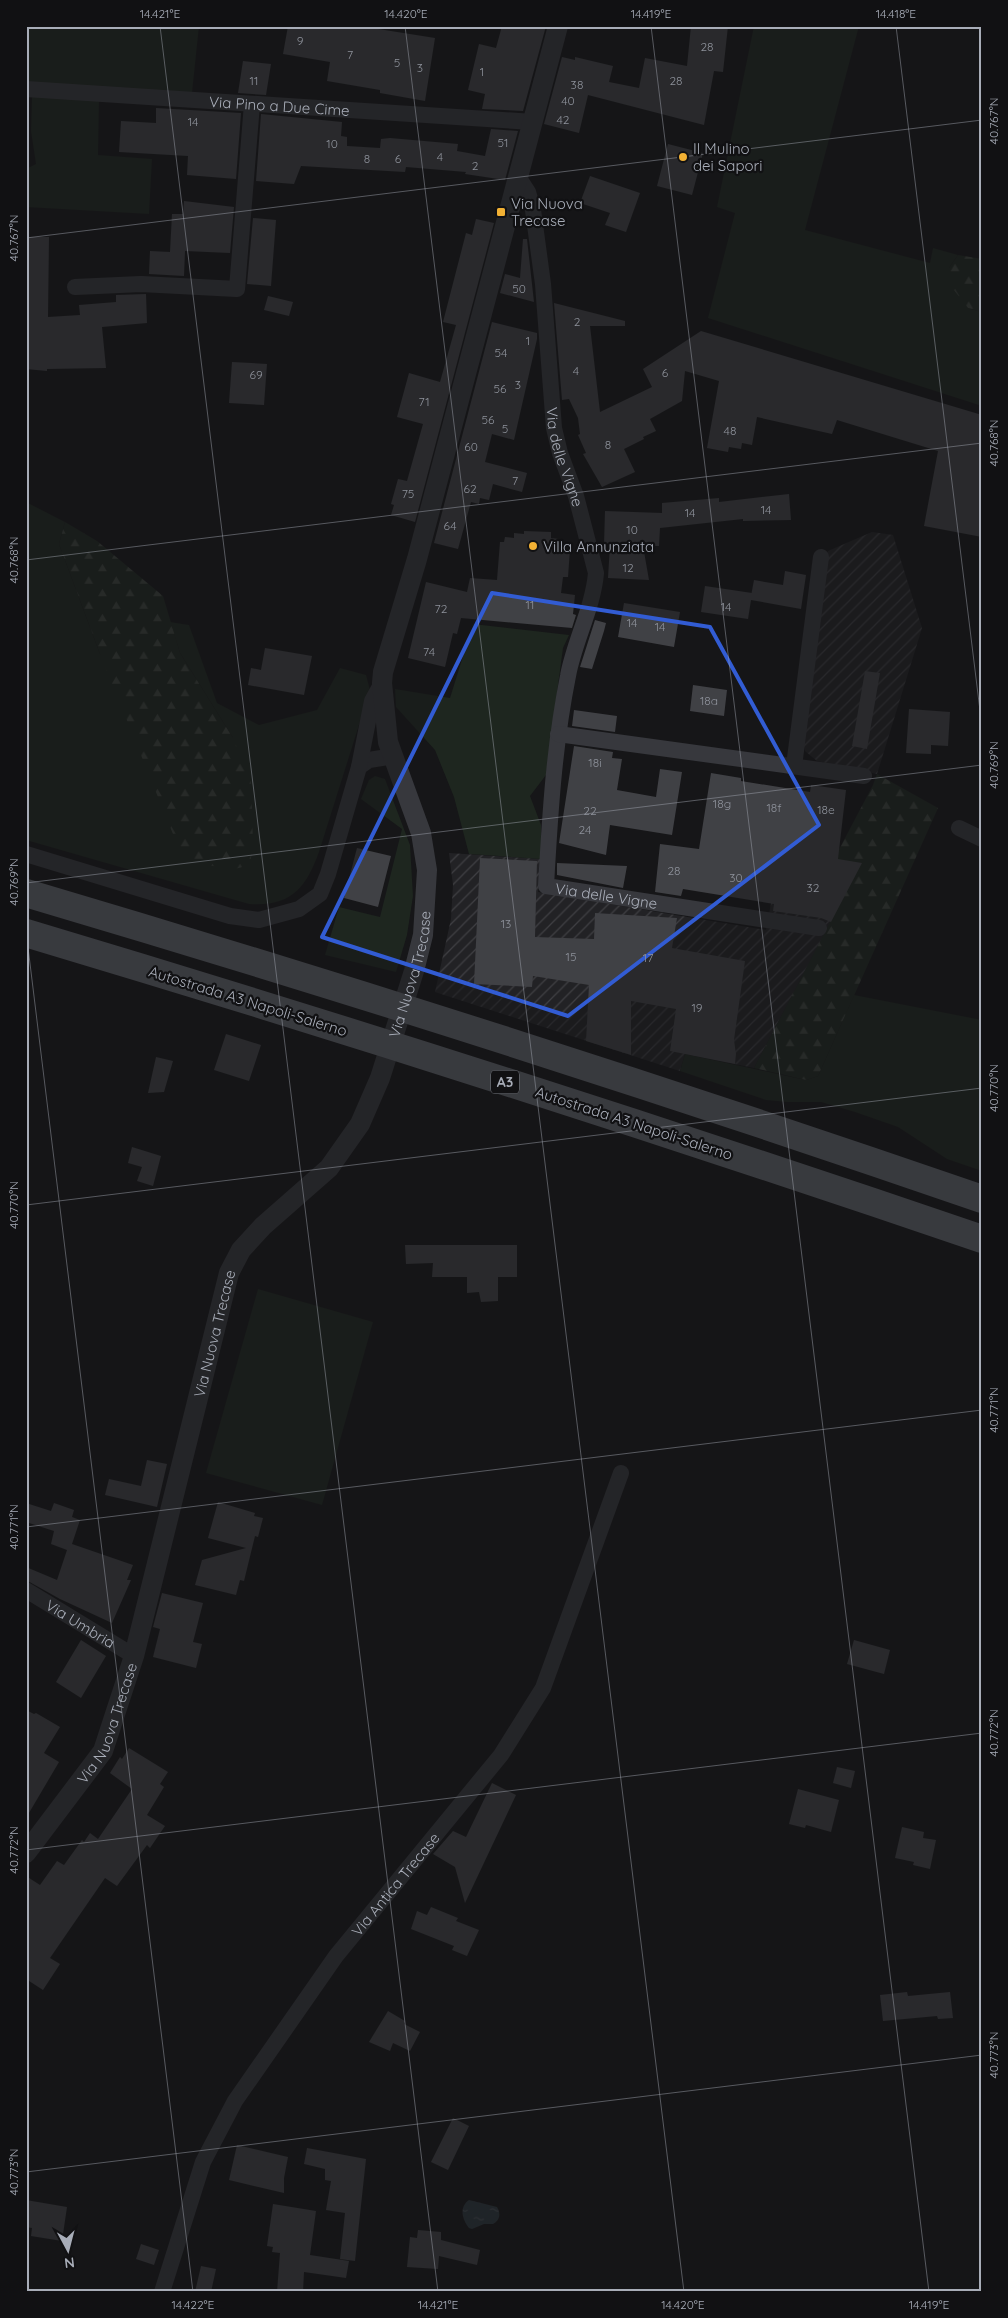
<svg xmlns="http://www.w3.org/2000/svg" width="1008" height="2318" font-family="Quicksand,sans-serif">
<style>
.industrial{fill:url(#industrial-furrows)}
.green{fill:#1e261f}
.forest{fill:url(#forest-firs)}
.water{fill:url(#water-ripples)}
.building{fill:#404145}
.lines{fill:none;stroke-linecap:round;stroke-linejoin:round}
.minor{stroke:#37383d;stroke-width:16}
.tertiary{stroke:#37383d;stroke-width:20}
.motorway{stroke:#63666e;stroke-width:28}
.marked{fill:none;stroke:#325cd3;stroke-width:4;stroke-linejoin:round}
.ticks{fill:none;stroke:#a8adb8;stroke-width:1;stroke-opacity:0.45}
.poi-dot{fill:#f2b134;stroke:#111113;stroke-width:2}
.labels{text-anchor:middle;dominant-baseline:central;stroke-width:4.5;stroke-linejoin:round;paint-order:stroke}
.number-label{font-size:12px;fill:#8e929b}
.shield{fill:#111113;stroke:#7b7e86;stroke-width:1}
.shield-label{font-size:14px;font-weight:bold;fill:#a8adb8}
.street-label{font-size:15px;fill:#a8adb8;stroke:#111113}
.poi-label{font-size:15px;fill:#a8adb8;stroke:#111113;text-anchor:start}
.neatline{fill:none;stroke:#a8adb8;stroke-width:2}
.ticks-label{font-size:12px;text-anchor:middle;fill:#a8adb8}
</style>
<defs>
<pattern id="industrial-furrows" width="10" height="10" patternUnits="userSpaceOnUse" patternTransform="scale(1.25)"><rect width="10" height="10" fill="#222225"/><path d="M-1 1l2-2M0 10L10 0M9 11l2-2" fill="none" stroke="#3f3f43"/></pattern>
<pattern id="forest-firs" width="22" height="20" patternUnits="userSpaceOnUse" patternTransform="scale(1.25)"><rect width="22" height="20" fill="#1e261f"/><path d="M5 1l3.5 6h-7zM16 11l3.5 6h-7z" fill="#3c433d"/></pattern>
<pattern id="water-ripples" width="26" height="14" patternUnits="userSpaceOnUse" patternTransform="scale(1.25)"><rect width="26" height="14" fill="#2c353c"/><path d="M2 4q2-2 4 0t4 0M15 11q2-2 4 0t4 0" fill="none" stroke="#485056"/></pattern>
</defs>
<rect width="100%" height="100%" fill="#161618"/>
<path class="industrial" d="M872,532l21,3 29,93 -45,146 -60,-13 -12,-10 -3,-13 26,-187z
M781,851l81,12 -108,205 -69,-14 -5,17 -245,-79 16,-73 2,-34 -4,-32 92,6 -3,33 228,38z"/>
<path class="green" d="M26,26h173l-7,67 -166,-9z
M754,26h105l-54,204 125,33 3,-15 25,7 -9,13 19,40 14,4v94l-274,-88 27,-105 -18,-6z
M32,96l67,4 -1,55 54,4 -3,55 -123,-7v-38l10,-5 -5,-33z
M26,502l39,20 -6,22 41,110 133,84 -53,-85 -10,-31 19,3 28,78 42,22 58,-15 23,-42 26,7 4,15 -51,162c-13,36 -28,55 -70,52l-223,-64z
M473,624l96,11 -6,13 -17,127 -16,21 11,29v34l-72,-5 -15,-57 -19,-47 -39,-43 -1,-18 55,9z
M375,776l10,3 25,66 3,51 -6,39 -11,37 -71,-17 14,-48 41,10 22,-88 -41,-30 8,-19z
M854,995l128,25v151l-35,-12 -49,-32 -43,-15 -34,-10h-34l-21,-2 -86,-29 5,-17 121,26 12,-4z
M258,1289l115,33 -51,183 -116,-32z"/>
<path class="forest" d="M958,255l24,4v53l-14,-4 -18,-23 -1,-17z
M65,522l32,19 66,55 17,57 53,85 18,43 2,63 -3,21 -19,5 -40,-9 -16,-22 -75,-185 -41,-110z
M877,774l61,34 -120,268 -12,4 -52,-12 107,-205 -27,-4 39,-74z"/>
<path class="water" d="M469,2200l28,7c4,7 3,13 -4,17h-9l-12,5 -3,-1c-7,-9 -10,-21 0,-28z"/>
<path class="building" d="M288,26h85l-1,2 63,10 -10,63 -45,-8v-3l-53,-9 3,-19 -47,-8z
M502,26h44l-23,85 -41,-2 3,-15 -17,-4 11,-46 17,4z
M691,26h37l-5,46 -9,-1 -10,54 -116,-30 -9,38 -35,-9 18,-67 13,3v-3l38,9 -4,16 30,6 6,-30 42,8z
M243,61l28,3 -5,31 -28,-2z
M156,108l85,5 -5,66 -49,-4 1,-19 -69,-4 2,-31 35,2z
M261,114l81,8 -1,14 6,1v9l33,2 1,-9 9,-1 68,6 -1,7 28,5 6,-27 27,2 -13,49 -40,-6 1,-2 -60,-5 -1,5 -104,-6 -7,18 -38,-3z
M668,144l35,9 -11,42 -35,-9z
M590,176l50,17 -14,39 -21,-7 5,-12 -30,-10z
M184,201l50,6 -4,46 -45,-2 -1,25 -35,-2 1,-23 20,1 2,-38h11z
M253,218l23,2 -5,66 -24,-2z
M476,219l18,4 -79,299 -24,-7 3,-10 -3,-1 7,-25 9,2 16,-57 -26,-7 12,-44 31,9 16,-57 -13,-3 23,-89 6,2z
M26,237h23l-1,80 32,-2 -1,-10 37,-3v-7l30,-1 1,29 -45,4 4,41 -59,1v2l-21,-2z
M523,239h4l7,63 -34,-9 5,-19 15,4z
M268,296l25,6 -4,14 -25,-6z
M554,303l71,18v5h-35l10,86 52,-25 -9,-18 58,-38 281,84v122l-58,-11 14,-75 -101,-31 -5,14 -75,-17 -5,28 -10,-2 -1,6 -12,-2 -1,5 -21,-4 12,-67 -34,-10 -3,30 -32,18 6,12 -13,6 1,2 -20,10 11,23 -33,15 -19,-33 3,-1 -8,-18 2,-1 -2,-16 -9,-19 -7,1z
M492,322l45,11v6l-23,101 -22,-6 -7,28 42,11 -5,19 -29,-8 -4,16 -9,-2 -1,6 -8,-2 -13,47 -24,-6z
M232,362l35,2 -3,41 -35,-2z
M789,494l2,26 -48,1v-2l-83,9 -1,18h-16l6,34 -41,-2 2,-33h-6l1,-34 57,2v-10l57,-5v4z
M524,531l27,1v6l8,1v4l8,1v5h3l-2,28h-5l-2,16 14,2 -2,19 3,1 -4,13 -111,-10 -4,16 -4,-1 -8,34 -37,-9 18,-76 41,10 3,-14 27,2 3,-38h4l1,-5 9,1v-5l10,1z
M785,571l21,4 -5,34 -50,-9 -3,19 -47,-7 4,-26 47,7 -1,3 3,-16 29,5z
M624,603l56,9 -6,35 -56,-10z
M595,620l11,3 -2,8 -12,38 -12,-2z
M265,648l47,8 -8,39 -56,-10 3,-17 10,2z
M865,671l15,2 -13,76 -15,-3z
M693,685l34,5 -3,26 -34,-5z
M909,709l41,3 -2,34 -17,-1v9l-25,-1z
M574,710l43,6 -2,16 -43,-6z
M574,746l39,6 -1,6 10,1 -5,31 39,7 4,-28 22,3 -10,63 -62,-10 -4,30 -47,-12z
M711,773l30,5v3l69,11 1,-7 35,5 -8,69 24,4 -31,59 -10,-4 -48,-7 1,-7 -91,-15 -2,7 -26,-4 5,-48 39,5z
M357,848l34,8 -13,51 -34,-9z
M480,858l57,3 -2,76 59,2 1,-26 82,5 -5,30 73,13 -11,79 2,14 -1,10 -65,-13 6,-42 -45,-8v54l-45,-14 3,-56 -56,-9 -1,11 -58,-3z
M557,863l70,3 -4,22 -66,-13z
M226,1034l35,11 -12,36 -35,-11z
M156,1057l17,4 -9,31 -16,1z
M132,1147l29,9 -8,30 -16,-5 5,-14 -14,-4z
M405,1245h112v32h-19v24l-17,1 -2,-10 -12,1v-16h-35l1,-14 -27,1z
M147,1460l20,4 -10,43 -52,-12 4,-16 32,7z
M218,1502l37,11 -1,3 9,2 -5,19 -3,-1 -11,45 -4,-1 -4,15 -41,-10 7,-25 44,-12 -38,-10z
M26,1503l25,8 3,-8 20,7 -2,7 8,3 -8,24 61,21 -6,15h4l-19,43 -52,-24 -34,-19v-13l31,13 10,-30 -16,-6 3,-13 -28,-9z
M162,1593l41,10 -10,39 9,2 -6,24 -43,-11 7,-28 -7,-2z
M81,1640l25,16 -25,42 -25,-16z
M854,1640l36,10 -6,24 -37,-10z
M26,1710l8,4 2,-1 24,14 -16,26 15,9 -33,56z
M129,1748l39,24 -8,12 4,3 -17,28 18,11 -15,22 -3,-3 -30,41 -12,-8 -55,80 10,6 -17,26 -17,-11v-103l14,9 17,-24 7,4 18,-25 2,2 6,-9 8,6 34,-50 -22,-16 10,-16 2,2z
M837,1767l18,4 -4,17 -18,-5z
M492,1783l24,12 -51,108 -10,-36 -22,-13 20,-23 13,6z
M798,1789l41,11 -8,32 -25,-7 -1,3 -16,-4z
M902,1827l22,5 -1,6 13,2 -6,29 -17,-4 1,-3 -19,-4z
M431,1907l27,11 -2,3 23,9 -12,26 -15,-6 2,-4 -43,-17 6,-18 10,4z
M907,1992l1,4 42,-4 3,26 -15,1 -1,-3 -54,5 -3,-26z
M388,2011l17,10 -1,3 16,8 -10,19 -17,-8 -3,8 -21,-9z
M453,2118l16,8 -21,44 -17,-8z
M237,2145l51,12 -4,21v15l-55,-13z
M307,2148l59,11 -11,102 -15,-2 5,-46 -19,-3 5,-29 -6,-1v-11l-21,-5z
M26,2200l41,7 -5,34 -31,-5 1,-8 -6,-1z
M273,2204l43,7 -6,44 39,6 -3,17 -42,-6 -1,20h-26l3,-39 -8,-1 1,-5 -6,-1z
M418,2230l23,2v8l39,10 -3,15 -38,-9 -1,13 -31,-2 3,-30 7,1z
M141,2244l18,6 -5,15 -18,-6z
M201,2266l15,3 -5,23h-16z"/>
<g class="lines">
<g class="minor">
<path id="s1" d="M26,89l507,33"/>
<path id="s2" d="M519,178l9,14 5,18 10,74 11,144 6,25 16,43 20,77c-3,35 -22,69 -28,103 -14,70 -18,139 -22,210l273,42"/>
<path d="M75,287l66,-3 96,5 15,-185"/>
<path d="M558,734l306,42"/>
<path d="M794,766l27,-209"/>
<path d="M359,767l10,-7 25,-4"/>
<path d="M959,828l23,11"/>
<path d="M26,854l204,62 29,4 40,-11 21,-15 8,-20 31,-107 13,-66 10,-18"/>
<path id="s3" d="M26,1590l108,66"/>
<path id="s4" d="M162,2292l41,-130 32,-61 101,-145 165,-201 42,-67 78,-215"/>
</g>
<path class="tertiary" id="s5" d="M26,1853l77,-102 31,-95 95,-383 12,-23 22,-24 66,-58 31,-44 20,-46 34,-107 9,-36 4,-65 -6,-37 -33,-91 -6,-59 1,-11 34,-113 141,-533"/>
<path class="motorway" d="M26,893c321,95 640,197 956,306
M26,933c321,96 639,198 956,306"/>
</g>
<path d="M0 0H1008V2318H0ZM492,593l218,34 109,198 -251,191 -246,-79z" fill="#161618" fill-opacity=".55" fill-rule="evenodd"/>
<path class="marked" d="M492,593l218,34 109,198 -251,191 -246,-79z"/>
<path class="ticks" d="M160,26l278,2266M405,26l279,2266M651,26l278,2266M896,26l86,701M26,238l956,-118M26,560l956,-117M26,883l956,-118M26,931l167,1361M26,1205l956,-117M26,1527l956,-117M26,1850l956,-117M26,2172l956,-117"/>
<g class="poi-dot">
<circle cx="683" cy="157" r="5"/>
<rect x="496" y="207" width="10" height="10" rx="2.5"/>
<circle cx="533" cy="546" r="5"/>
</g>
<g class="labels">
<g class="number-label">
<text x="300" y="40">9</text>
<text x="707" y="46">28</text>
<text x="350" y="54">7</text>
<text x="397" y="62">5</text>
<text x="420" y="67">3</text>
<text x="482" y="71">1</text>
<text x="254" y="80">11</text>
<text x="676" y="80">28</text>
<text x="577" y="84">38</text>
<text x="568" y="100">40</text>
<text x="563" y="119">42</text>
<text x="193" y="121">14</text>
<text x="503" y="142">51</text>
<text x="332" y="143">10</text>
<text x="440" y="156">4</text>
<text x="367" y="158">8</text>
<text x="398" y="158">6</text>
<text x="475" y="165">2</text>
<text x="519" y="288">50</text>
<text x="577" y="321">2</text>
<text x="528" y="340">1</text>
<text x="501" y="352">54</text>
<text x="576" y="370">4</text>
<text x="665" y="372">6</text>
<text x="256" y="374">69</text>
<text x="518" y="384">3</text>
<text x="500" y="388">56</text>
<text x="424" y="401">71</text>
<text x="488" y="419">56</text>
<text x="505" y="428">5</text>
<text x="730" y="430">48</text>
<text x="608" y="444">8</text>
<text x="471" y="446">60</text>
<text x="515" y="480">7</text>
<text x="470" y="488">62</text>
<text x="408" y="493">75</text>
<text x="766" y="509">14</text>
<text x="690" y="512">14</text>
<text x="450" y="525">64</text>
<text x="632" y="529">10</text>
<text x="628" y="567">12</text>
<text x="530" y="604">11</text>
<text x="726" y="606">14</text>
<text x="441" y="608">72</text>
<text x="632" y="622">14</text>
<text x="660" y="626">14</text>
<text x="429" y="651">74</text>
<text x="709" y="700">18a</text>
<text x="595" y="762">18i</text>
<text x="722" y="803">18g</text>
<text x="774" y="807">18f</text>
<text x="826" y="809">18e</text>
<text x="590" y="810">22</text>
<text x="585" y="829">24</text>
<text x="674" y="870">28</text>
<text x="736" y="877">30</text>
<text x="813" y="887">32</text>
<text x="506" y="923">13</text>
<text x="571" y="956">15</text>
<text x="648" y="957">17</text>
<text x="697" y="1007">19</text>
</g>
<rect class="shield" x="491" y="1070.5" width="28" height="23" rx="4"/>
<g class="shield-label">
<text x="505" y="1082">A3</text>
</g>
<g class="street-label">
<text stroke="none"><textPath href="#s1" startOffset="254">Via Pino a Due Cime</textPath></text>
<text stroke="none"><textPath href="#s2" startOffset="285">Via delle Vigne</textPath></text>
<text stroke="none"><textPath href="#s2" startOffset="785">Via delle Vigne</textPath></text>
<text stroke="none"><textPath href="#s5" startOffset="981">Via Nuova Trecase</textPath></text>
<text transform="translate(248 1001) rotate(17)">Autostrada A3 Napoli-Salerno</text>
<text transform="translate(634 1123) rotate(18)">Autostrada A3 Napoli-Salerno</text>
<text stroke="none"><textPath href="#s5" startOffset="560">Via Nuova Trecase</textPath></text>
<text stroke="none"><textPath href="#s3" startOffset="64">Via Umbria</textPath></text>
<text stroke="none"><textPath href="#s5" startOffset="155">Via Nuova Trecase</textPath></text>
<text stroke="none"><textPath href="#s4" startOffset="475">Via Antica Trecase</textPath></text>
</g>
<g class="poi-label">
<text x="693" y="148">Il Mulino<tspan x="693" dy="17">dei Sapori</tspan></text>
<text x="511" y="203">Via Nuova<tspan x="511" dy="17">Trecase</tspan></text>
<text x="543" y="546">Villa Annunziata</text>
</g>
</g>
<rect width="1008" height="2318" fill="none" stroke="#111113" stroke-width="55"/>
<g transform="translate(68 2250) rotate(173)" stroke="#111113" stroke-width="4" paint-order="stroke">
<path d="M0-4L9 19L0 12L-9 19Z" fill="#a8adb8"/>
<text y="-8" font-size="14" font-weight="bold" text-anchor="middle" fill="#a8adb8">N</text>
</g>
<rect x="28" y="28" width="952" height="2262" class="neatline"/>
<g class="ticks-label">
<text x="160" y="18">14.421°E</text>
<text x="406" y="18">14.420°E</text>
<text x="651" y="18">14.419°E</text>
<text x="896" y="18">14.418°E</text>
<text transform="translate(994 121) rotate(-90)" y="4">40.767°N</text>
<text transform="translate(14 238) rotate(-90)" y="4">40.767°N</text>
<text transform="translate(994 443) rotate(-90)" y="4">40.768°N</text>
<text transform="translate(14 560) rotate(-90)" y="4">40.768°N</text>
<text transform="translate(994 765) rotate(-90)" y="4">40.769°N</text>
<text transform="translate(14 882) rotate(-90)" y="4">40.769°N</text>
<text transform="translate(994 1088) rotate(-90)" y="4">40.770°N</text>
<text transform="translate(14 1205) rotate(-90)" y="4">40.770°N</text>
<text transform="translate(994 1410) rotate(-90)" y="4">40.771°N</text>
<text transform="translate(14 1527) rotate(-90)" y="4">40.771°N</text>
<text transform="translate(994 1733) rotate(-90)" y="4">40.772°N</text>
<text transform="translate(14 1850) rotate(-90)" y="4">40.772°N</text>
<text transform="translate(994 2055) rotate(-90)" y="4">40.773°N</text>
<text transform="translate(14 2172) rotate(-90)" y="4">40.773°N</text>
<text x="193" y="2309">14.422°E</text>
<text x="438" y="2309">14.421°E</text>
<text x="683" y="2309">14.420°E</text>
<text x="929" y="2309">14.419°E</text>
</g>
</svg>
